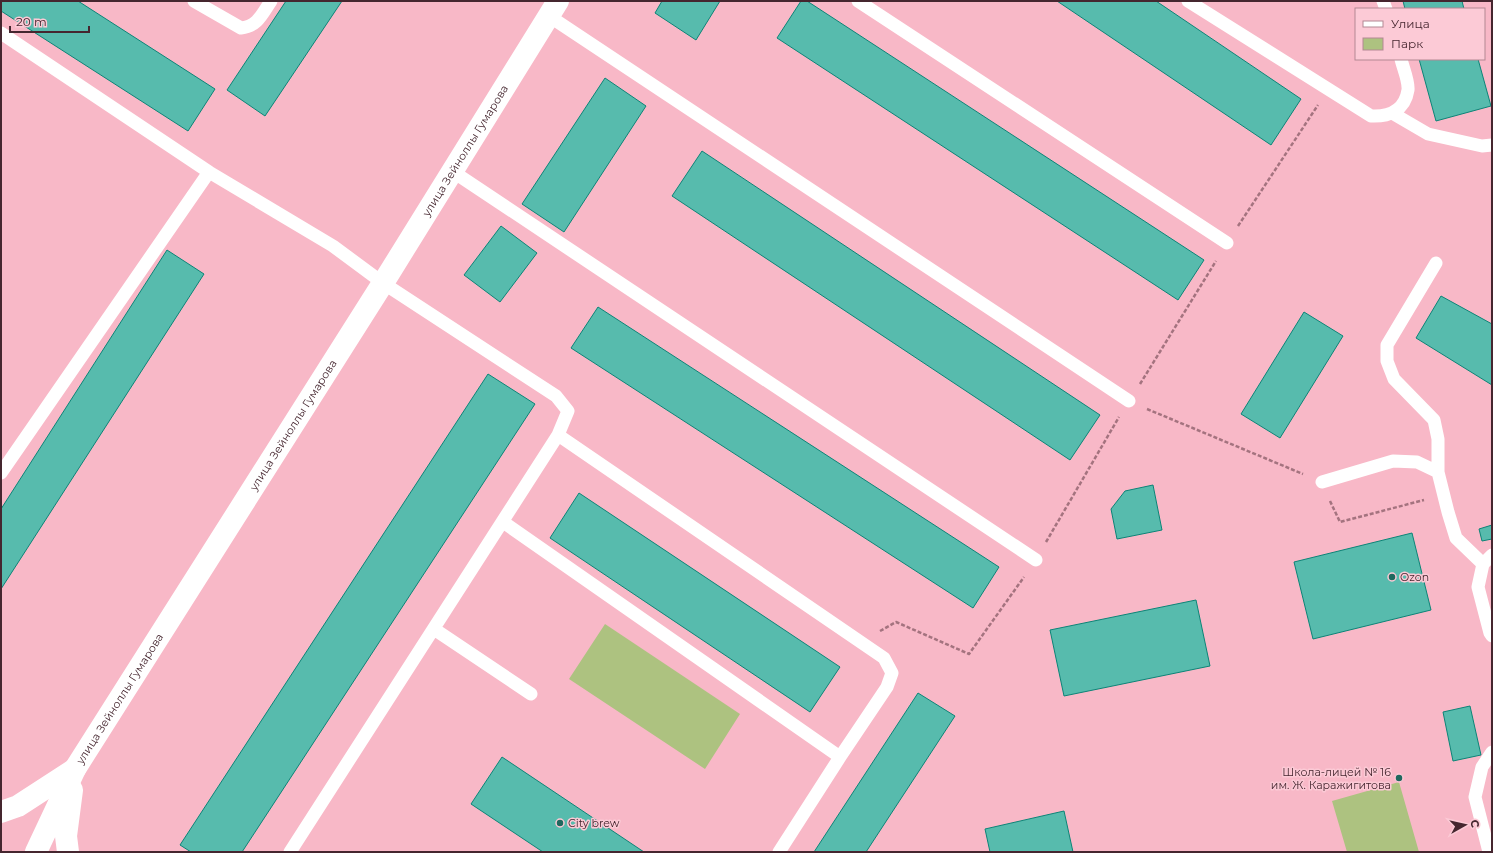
<svg xmlns="http://www.w3.org/2000/svg" width="1493" height="853" font-family="Montserrat,sans-serif">
<style>
.green{fill:#adc280}
.building{fill:#57bbad;stroke:#0c8477}
.lines{fill:none;stroke-linecap:round;stroke-linejoin:round}
.path{stroke:#a4737f;stroke-width:2.5;stroke-dasharray:4 2;stroke-linecap:butt}
.service{stroke:#fff;stroke-width:13}
.primary{stroke:#fff;stroke-width:22}
.poi-dot{fill:#1f685e;stroke:#fccad6;stroke-width:1.5}
.labels{text-anchor:middle;dominant-baseline:central;stroke-width:3;stroke-linejoin:round;paint-order:stroke}
.street-label{font-size:11px;fill:#45262f;stroke:#fccad6}
.poi-label{font-size:11px;fill:#45262f;stroke:#fccad6;text-anchor:start}
</style>
<rect width="100%" height="100%" fill="#f8b8c7"/>
<path class="green" d="M605,624l135,90 -35,55 -136,-90z
M1399,782l20,70h-72l-15,-51z"/>
<path class="building" d="M1,1h77l137,88 -27,42 -187,-120z
M286,1h56l-77,115 -38,-26z
M662,1h58l-24,39 -41,-27z
M801,1h6l397,259 -26,40 -401,-262z
M1057,1h99l145,98 -30,46z
M1403,1h59l2,8h-59z
M1419,59h59l13,47 -55,15z
M605,78l41,28 -82,126 -42,-28z
M702,151l398,264 -30,45 -398,-264z
M501,226l36,27 -37,49 -36,-27z
M167,250l37,24 -203,315v-80z
M1441,296l51,28v61l-76,-47z
M598,307l401,260 -26,41 -402,-260z
M1304,312l39,24 -63,102 -39,-24z
M488,374l47,30 -293,448h-51l-11,-7z
M1153,485l9,45 -45,9 -6,-30 14,-18z
M579,493l261,174 -30,45 -260,-174z
M1492,525v14l-10,2 -3,-12z
M1412,533l19,77 -118,29 -19,-77z
M1196,600l14,66 -146,30 -14,-66z
M918,693l37,23 -89,136h-52z
M1470,706l11,49 -28,6 -10,-49z
M502,757l142,95h-101l-72,-48z
M1064,811l9,41h-83l-5,-23z"/>
<g class="lines">
<path class="path" d="M1238,226l80,-121
M1140,384l76,-123
M1147,409l156,65
M1330,501l10,21 84,-22
M1046,542l73,-125
M880,631l16,-9 73,32 55,-77"/>
<path class="service" d="M194,1l47,27c17,-2 21,-14 30,-27
M858,1l369,242
M1188,1l183,115c18,1 34,-6 37,-26 1,-9 -5,-22 -7,-31
M1383,1l3,8
M549,16l580,385
M1,33l208,139
M1392,113l36,21 54,12 10,-1
M452,171l584,389
M1436,263l-49,82v16l7,18 40,41 4,19v33
M558,435l326,223 8,15 -5,14 -47,70 -61,95
M1,473l208,-301 124,74 50,37 173,113 12,15 -10,24 -268,417
M1322,482l71,-21 24,1 21,10 10,40 8,26 27,26 -5,23 12,46 2,3
M503,522l337,235
M1483,564l9,-9
M434,629l97,65
M1489,852l-14,-55 7,-30 10,-15"/>
<g class="primary">
<path d="M1,812l17,-6 57,-37"/>
<path id="s1" d="M36,852l39,-83 308,-486 175,-282"/>
<path d="M68,852l-2,-16 6,-46"/>
</g>
</g>
<g class="poi-dot">
<circle cx="1392" cy="577" r="4"/>
<circle cx="1399" cy="778" r="4"/>
<circle cx="560" cy="823" r="4"/>
</g>
<g class="labels">
<g class="street-label">
<text stroke="none"><textPath href="#s1" startOffset="823">улица Зейноллы Гумарова</textPath></text>
<text stroke="none"><textPath href="#s1" startOffset="499">улица Зейноллы Гумарова</textPath></text>
<text stroke="none"><textPath href="#s1" startOffset="175">улица Зейноллы Гумарова</textPath></text>
</g>
<g class="poi-label">
<text x="1400" y="577">Ozon</text>
<text x="1391" y="772" text-anchor="end">Школа-лицей № 16<tspan x="1391" dy="13">им. Ж. Каражигитова</tspan></text>
<text x="568" y="823">City brew</text>
</g>
</g>
<rect width="1493" height="853" fill="none" stroke="#45262f" stroke-width="4"/>
<rect x="1355" y="8" width="130" height="52" fill="#fccad6" stroke="#b38893"/>
<rect x="1363" y="21" width="20" height="6" fill="#ffffff" stroke="#b38893"/>
<text x="1391" y="28" font-size="12" fill="#45262f">Улица</text>
<rect x="1363" y="38" width="20" height="12" fill="#adc280" stroke="#b38893"/>
<text x="1391" y="48" font-size="12" fill="#45262f">Парк</text>
<g transform="translate(1465 825) rotate(82)" stroke="#fccad6" stroke-width="3" paint-order="stroke">
<path d="M0-3L7 15L0 10L-7 15Z" fill="#45262f"/>
<text y="-6" font-size="11" font-weight="bold" text-anchor="middle" fill="#45262f">С</text>
</g>
<path d="M10 26v6h79v-6" fill="none" stroke="#45262f" stroke-width="2"/>
<text x="16" y="26" font-size="12" fill="#45262f" stroke="#fccad6" stroke-width="3" paint-order="stroke">20 m</text>
</svg>
